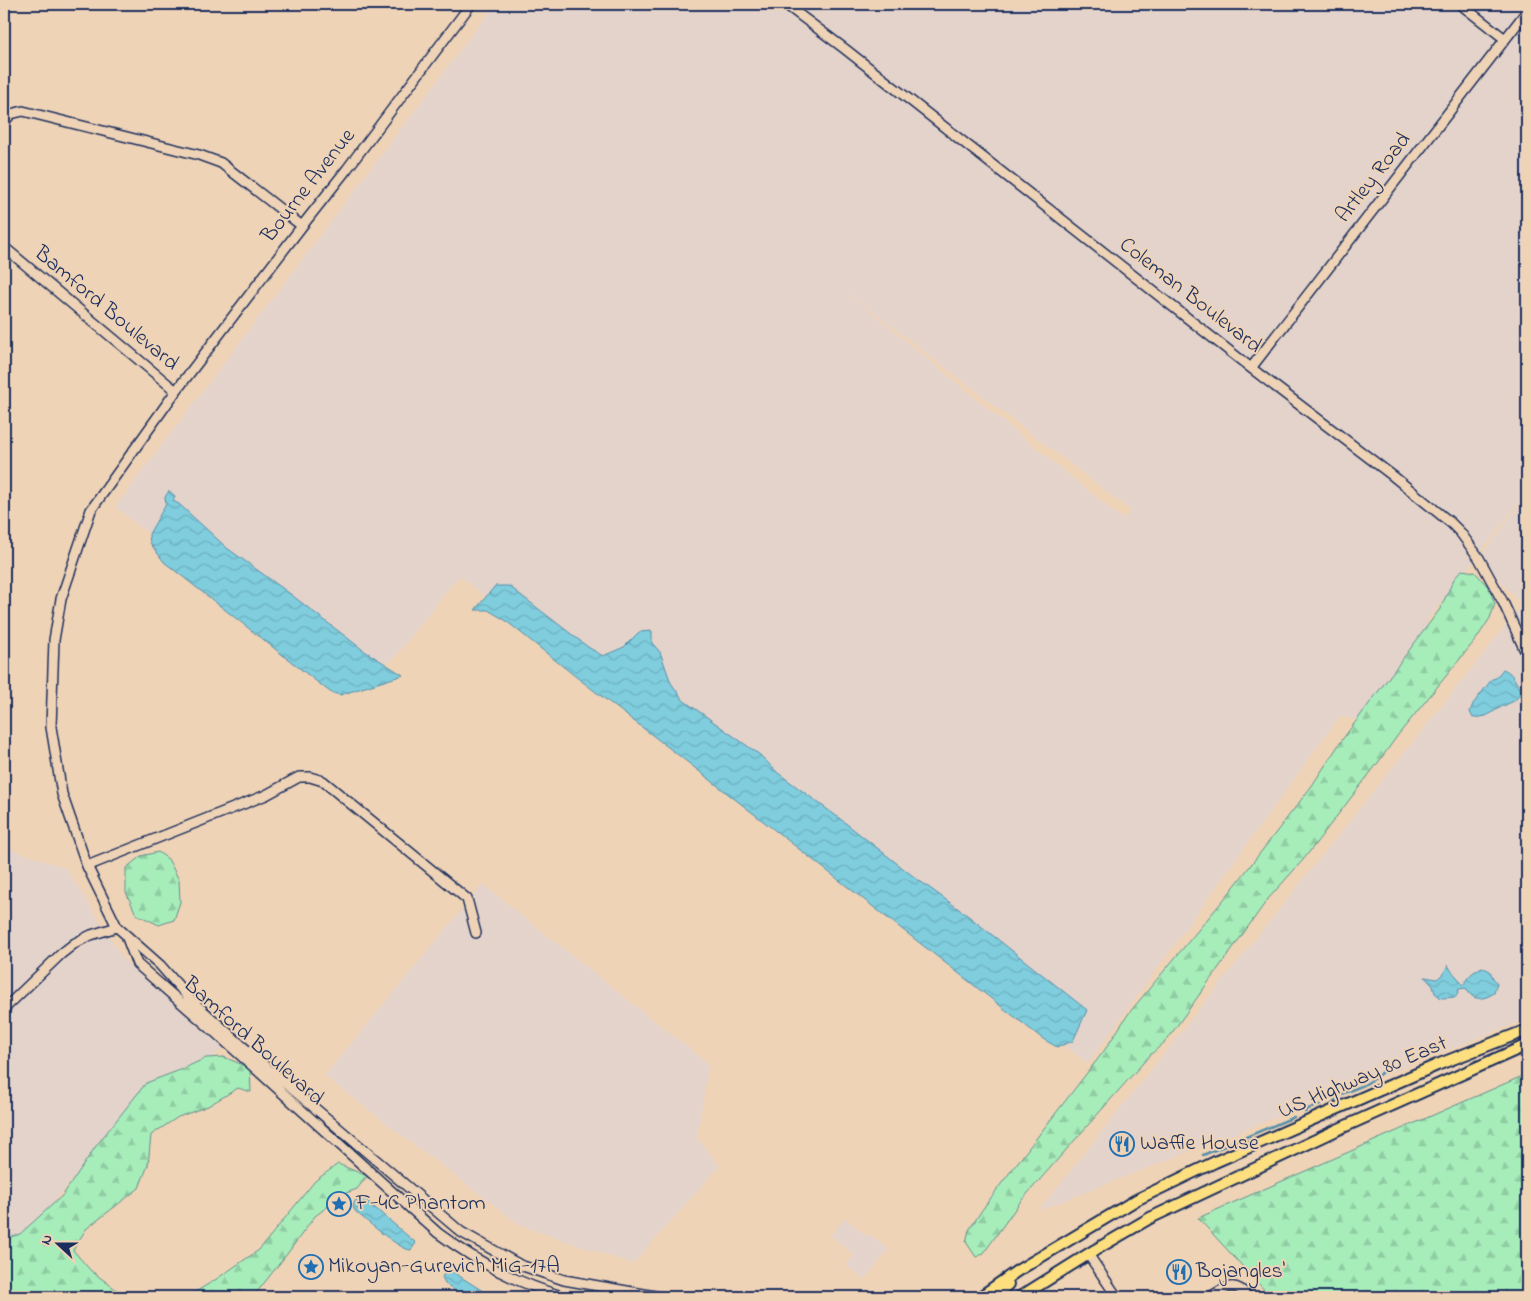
<svg xmlns="http://www.w3.org/2000/svg" width="1531" height="1301" font-family="'Indie Flower',sans-serif">
<style>
.built{fill:#e4d3ca;fill-rule:evenodd}
.forest{fill:url(#forest-firs);stroke:#618e8c}
.water{fill:url(#water-waves);stroke:#578eaa}
.lines{fill:none;stroke-linecap:round;stroke-linejoin:round}
.stream{stroke:#578eaa;stroke-width:2.5}
.minor-casing{stroke:#1b2f5e;stroke-width:12}
.major-casing{stroke:#1b2f5e;stroke-width:14}
.minor{stroke:#efd3b6;stroke-width:9}
.major{stroke:#fedf80;stroke-width:10}
.labels{text-anchor:middle;dominant-baseline:central;stroke-width:4;stroke-linejoin:round;paint-order:stroke}
.street-label{font-size:22px;fill:#1b2f5e;stroke:#efd3b6}
.poi-label{font-size:22px;fill:#1b2f5e;stroke:#efd3b6;text-anchor:start}
</style>
<defs>
<pattern id="forest-firs" width="22" height="20" patternUnits="userSpaceOnUse" patternTransform="scale(1.25)"><rect width="22" height="20" fill="#a7edba"/><path d="M5 1l3.5 6h-7zM16 11l3.5 6h-7z" fill="#8fcca2"/></pattern>
<pattern id="water-waves" width="16" height="10" patternUnits="userSpaceOnUse" patternTransform="scale(1.25)"><rect width="16" height="10" fill="#7fcddd"/><path d="M0 5q4-4 8 0t8 0" fill="none" stroke="#6db0c0"/></pattern>
</defs>
<rect width="100%" height="100%" fill="#efd3b6"/>
<filter id="ink" filterUnits="userSpaceOnUse"><feTurbulence type="fractalNoise" baseFrequency=".02" numOctaves="2"/><feDisplacementMap in="SourceGraphic" scale="10" xChannelSelector="R" yChannelSelector="G"/><feConvolveMatrix kernelMatrix="1 2 1 2 8 2 1 2 1" color-interpolation-filters="sRGB"/></filter>
<g filter="url(#ink)">
<path class="built" d="M495,4h1032v489l-101,129 4,7 -61,84 -15,7 -14,-4 -252,348 -629,-488 -67,85 -65,15 -212,-169zM844,290l286,220h1l-8,9z
M1527,495v524l-489,192 484,-606 -43,-47z
M4,847l62,21 59,93 99,85 -33,35 -36,-1 -140,169 -11,-9z
M483,884l226,180 -12,74 23,28 -87,98 -112,-38 -197,-150z
M845,1218l22,18 3,-2 19,16 -25,30 -18,-15 8,-10 -24,-19z"/>
<path class="forest" d="M1462,570l13,2 14,16 6,16 -5,14 -13,20 -79,97 -21,29 -74,96 -35,39 -102,142 -16,14 -130,147 -37,52 -7,3 -10,-15 3,-12 13,-20 22,-30 100,-129 25,-38 101,-121 81,-105 31,-47 98,-131 14,-30z
M158,852l10,7 11,21 1,22 -6,18 -15,5 -23,-11 -10,-22v-24l15,-12z
M224,1057l26,11 1,24 -13,-4 -30,18 -30,11 -27,18 -3,30 -9,23 -53,41 -13,21 17,20 36,27h-122v-58l16,-5 43,-39 33,-49 50,-63 34,-13 26,-12z
M1527,1074v223h-256l-73,-79z
M338,1164l29,12 -10,13 -11,4 -31,23 -28,38 -34,43h-73l17,-6 18,-11 44,-30 56,-69z"/>
<path class="water" d="M169,491l6,5 -2,5 6,3 48,44 62,45 74,57 40,25 -63,20 -10,-3 -166,-130 -14,-19 -1,-9 17,-30 -1,-7z
M495,586h14l79,61 15,9 21,-9 15,-15 13,-1v12l8,9 11,31 12,17 77,55 18,18 61,45 74,58 54,39 120,95 -14,31 -16,6 -14,-8 -366,-285 -102,-78 -70,-56 -17,-10h-13z
M1503,669c11,4 14,15 18,25l-7,7 -13,6 -15,9 -13,2 -3,-6 3,-8 19,-25 4,-1z
M1448,965c3,8 11,12 14,19l2,1c3,-9 9,-13 18,-18l8,4 3,7 4,5 -3,10c-11,7 -21,9 -28,-5l-7,1 -3,8 -15,1 -6,-5 -2,-7 -8,-9 12,2 6,-5z
M361,1196l55,47 -5,7c-11,0 -44,-29 -55,-38l-3,-5 2,-6z
M450,1270l39,25 3,2h-29l-18,-14 -3,-6 4,-6z"/>
<g class="lines">
<path class="stream" d="M1334,1101l5,-6 25,-10 10,-6 9,-8
M1305,1112l3,-3 12,-4
M1203,1155l91,-38"/>
<defs>
<path id="minor" d="M785,4l60,45 406,319 142,108 58,47 9,9 19,26 24,44 24,53
M1460,4l45,35
M4,122l7,-8 12,-3 176,44 22,8 81,63
M4,247l172,144 -85,119 -30,89 -7,41 -3,87 11,67 25,72 30,61 43,38 30,34 68,61 203,172 59,33 44,15 97,17
M1251,368l276,-357
M176,391l126,-165 45,-57 124,-165
M87,866l179,-71 33,-18h11l13,4 144,118 9,34
M127,938l10,26 80,70 221,199c39,29 80,51 127,64
M4,1009l57,-55 14,-11 16,-8 26,-8
M1088,1254l29,43
M1210,1297c17,-10 24,-17 39,0"/>
<path id="major" d="M980,1297l37,-26 119,-71 79,-38 222,-97 90,-35
M994,1297l14,-13
M1020,1297l75,-47 55,-32 189,-89 188,-84"/>
</defs>
<use href="#minor" class="minor-casing"/>
<use href="#major" class="major-casing"/>
<use href="#minor" class="minor"/>
<use href="#major" class="major"/>
</g>
</g>
<defs>
<symbol id="restaurant-ring" viewBox="-11 -11 22 22"><circle r="9.5" fill="#efd3b6" stroke="#1f6fb2" stroke-width="1.5"/><path d="M-5-6h1v4h1v-4h1v4h1v-4h1v5L-1.5 .5V6h-2V.5L-5-1ZM5-6V6H3V1.5H1.5Q1.5-4 5-6Z" fill="#1f6fb2"/></symbol>
<symbol id="sight-ring" viewBox="-11 -11 22 22"><circle r="9.5" fill="#efd3b6" stroke="#1f6fb2" stroke-width="1.5"/><path d="M0-6L1.8-2.2L6-1.7L2.9 1.2L3.7 5.4L0 3.3L-3.7 5.4L-2.9 1.2L-6-1.7L-1.8-2.2Z" fill="#1f6fb2"/></symbol>
</defs>
<g fill-rule="evenodd">
<use href="#restaurant-ring" x="1108" y="1130" width="28" height="28"/>
<use href="#sight-ring" x="325" y="1190" width="28" height="28"/>
<use href="#sight-ring" x="297" y="1253" width="28" height="28"/>
<use href="#restaurant-ring" x="1165" y="1258" width="28" height="28"/>
</g>
<g class="labels">
<g class="street-label">
<text transform="translate(1374 178) rotate(-52)">Artley Road</text>
<text transform="translate(309 186) rotate(-52)">Bourne Avenue</text>
<text transform="translate(1190 296) rotate(38)">Coleman Boulevard</text>
<text transform="translate(106 309) rotate(40)">Bamford Boulevard</text>
<text transform="translate(253 1042) rotate(42)">Bamford Boulevard</text>
<text transform="translate(1363 1078) rotate(-23)">US Highway 80 East</text>
</g>
<g class="poi-label">
<text x="1140" y="1144">Waffle House</text>
<text x="356" y="1204">F-4C Phantom</text>
<text x="328" y="1267">Mikoyan-Gurevich MiG-17A</text>
<text x="1196" y="1272">Bojangles'</text>
</g>
</g>
<rect width="1531" height="1301" fill="none" stroke="#efd3b6" stroke-width="20"/>
<rect x="10" y="10" width="1511" height="1281" fill="none" stroke="#1b2f5e" stroke-width="2" filter="url(#ink)"/>
<g transform="translate(58 1244) rotate(291)" stroke="#efd3b6" stroke-width="4" paint-order="stroke">
<path d="M0-4L9 19L0 12L-9 19Z" fill="#1b2f5e"/>
<text y="-8" font-size="14" font-weight="bold" text-anchor="middle" fill="#1b2f5e">N</text>
</g>
</svg>
